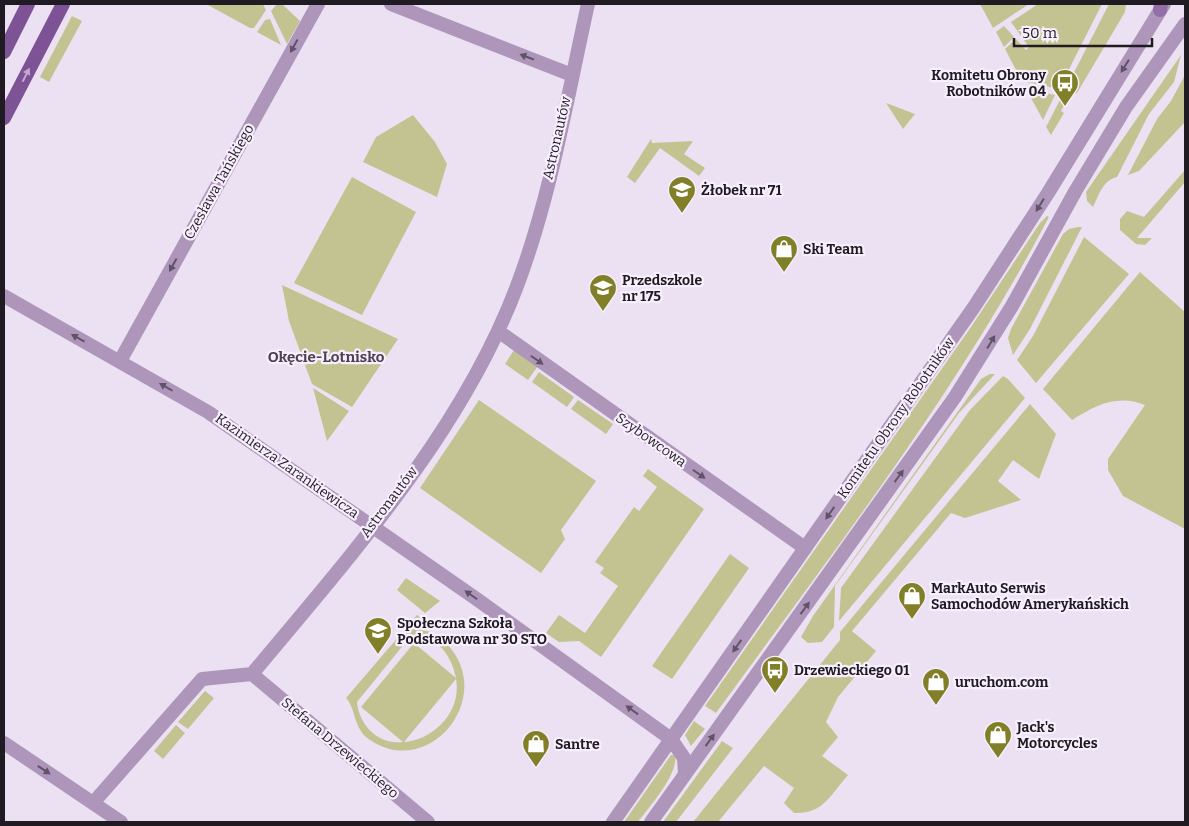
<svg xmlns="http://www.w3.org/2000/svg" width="1189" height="826" font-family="Bitter,serif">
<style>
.green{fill:#c3c392;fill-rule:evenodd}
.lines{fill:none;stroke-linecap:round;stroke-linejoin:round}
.minor{stroke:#ae96bb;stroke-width:14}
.tertiary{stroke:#ae96bb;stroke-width:14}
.secondary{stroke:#926fa6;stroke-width:14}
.primary{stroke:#7e5395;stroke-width:14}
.oneway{fill:#605267}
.oneway2{fill:#c1a9cf}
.labels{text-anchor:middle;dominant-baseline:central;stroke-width:4.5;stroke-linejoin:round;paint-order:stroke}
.poi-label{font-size:14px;font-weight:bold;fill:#201b22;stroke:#f8effe;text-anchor:start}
.street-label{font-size:14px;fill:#201b22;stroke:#f8effe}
.neighbourhood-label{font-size:15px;font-weight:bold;fill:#4c4251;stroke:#f8effe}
</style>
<rect width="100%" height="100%" fill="#ece0f3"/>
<path class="green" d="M206,4h57l3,6 -12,18h-4z
M277,4h5l18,17 -13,23 -16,-33z
M980,4h49l-36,24z
M1038,4h64l-43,85 -37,-8 -17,-32 11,-10 10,11 3,-3 -18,-25z
M1109,4h17l-1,8 -48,81 -12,-3z
M72,16l10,5 -33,61 -9,-5z
M270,19l11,26 -24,-13 8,-12z
M1004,26l10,11 -10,10 -8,-15z
M1181,55l-7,27 -25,32 -32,63c-14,3 -18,18 -24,30l-6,-6 -1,-9z
M1185,75v47l-46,49 -11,4 29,-56 14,-18z
M1026,89l29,6 -12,25z
M1062,96l6,2 -7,13 3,2 -13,22 -5,-8z
M886,103l29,11 -12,15z
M413,115l22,27 12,22 -10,33 -74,-35 13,-25z
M651,139l1,4 41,-2 -9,13 21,14 -6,8 -39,-28 -25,35 -8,-6z
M1185,170v12l-48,56h15l-7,7 -9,-1 -16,-14v-11l7,-8 17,6z
M352,177l64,35 -54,103 -68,-32z
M1047,216l2,1c-93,177 -216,335 -333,496l-11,-7 264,-376 71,-107z
M1078,227h4l-52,102 -17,26 -5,-17 3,-9 52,-95 6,-5z
M1084,237l45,37 -93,109 -19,-23 16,-24z
M1140,272l45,40v217l-62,-33 -15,-26v-11l37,-54c-28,-11 -49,0 -73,15l-29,-31z
M282,285l116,54 -46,68 -40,-23 -23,-63z
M514,350l24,16 -10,14 -23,-16z
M539,372l35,25 -7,10 -35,-25z
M990,374h5l-36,39 -124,173 -1,41 -12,15 -14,1 -7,-6 12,-21 168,-237z
M1003,376l5,3 17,19 -186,223 2,-33 129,-178z
M313,388l36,23 -22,30z
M479,400l117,81 -35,49 4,9 -24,34 -121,-85z
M578,400l35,24 -7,10 -35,-25z
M1030,404l26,30 -17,45 -26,-19 -15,21 23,19 -56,18 -14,-5 -99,118 24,20 -38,46 -12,25 12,15 -16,19 26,19c-18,20 -24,39 -54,38l-10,-10 10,-15 -30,-22 -46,56h-25l147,-182v-8z
M648,469l56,40 -103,148 -22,-16 -20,1 -13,-9 13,-18 26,18 33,-47 -18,-13 4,-5 -9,-6 39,-55 5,4 18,-24 -14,-11z
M730,554l19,14 -77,111 -20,-13z
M406,578l34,23 -15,12 -28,-23z
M417,615l7,6 -7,8c13,1 22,7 30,15 50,53 -18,136 -77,96 -17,-11 -14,-32 -24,-42zM423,637c19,5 29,22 33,41l-42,-35 -53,64 42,35c-25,3 -44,-17 -46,-40l52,-64zM456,679c6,32 -22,61 -52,63z
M205,691l9,7 -26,31 -10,-7z
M694,721l11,8 -14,17 -6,-11z
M176,725l9,8 -22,26 -9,-8z
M722,741l11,7 -57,74h-13z
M671,755h4c4,19 -26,52 -37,67h-14z"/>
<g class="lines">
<path class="minor" d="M391,4l181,71
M4,296l204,116 270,188 193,139 13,19 1,16
M498,331l307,217
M120,361l198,-357
M252,674l176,148
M4,743l117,79
M93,803l109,-124 50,-5c98,-118 210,-242 265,-388 34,-90 50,-188 71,-282"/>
<path class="tertiary" d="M613,822l361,-515 74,-114 116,-189
M651,822l304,-425 57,-91 64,-116 50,-83 59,-83"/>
<path class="secondary" d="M1160,10l1,-6"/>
<path class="primary" d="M4,52l24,-48
M4,118l59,-114"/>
</g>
<defs><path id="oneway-solid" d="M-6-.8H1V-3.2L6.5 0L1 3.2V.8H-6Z" transform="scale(1.25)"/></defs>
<g class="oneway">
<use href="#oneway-solid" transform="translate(294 46) rotate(119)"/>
<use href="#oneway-solid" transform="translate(527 57) rotate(-159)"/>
<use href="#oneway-solid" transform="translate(1125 66) rotate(122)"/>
<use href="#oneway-solid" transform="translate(1040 205) rotate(122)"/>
<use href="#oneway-solid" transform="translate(173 265) rotate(119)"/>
<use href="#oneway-solid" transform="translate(78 338) rotate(-151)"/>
<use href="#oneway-solid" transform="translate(991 342) rotate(-59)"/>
<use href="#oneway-solid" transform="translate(537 360) rotate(35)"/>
<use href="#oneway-solid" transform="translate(166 387) rotate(-150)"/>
<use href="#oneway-solid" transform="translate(699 474) rotate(35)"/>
<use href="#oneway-solid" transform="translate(899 476) rotate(-54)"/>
<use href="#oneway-solid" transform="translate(830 513) rotate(125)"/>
<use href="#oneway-solid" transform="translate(471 595) rotate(-145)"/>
<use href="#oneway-solid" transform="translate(805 608) rotate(-54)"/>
<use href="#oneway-solid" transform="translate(737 646) rotate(125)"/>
<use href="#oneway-solid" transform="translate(632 710) rotate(-144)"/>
<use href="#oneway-solid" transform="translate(710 740) rotate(-54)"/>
<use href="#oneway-solid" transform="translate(44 770) rotate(33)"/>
</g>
<use class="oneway2" href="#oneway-solid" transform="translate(26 75) rotate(-63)"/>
<defs>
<symbol id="bus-pin" viewBox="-11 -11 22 30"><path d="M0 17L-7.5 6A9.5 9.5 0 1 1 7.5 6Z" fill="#817f27" stroke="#f8effe"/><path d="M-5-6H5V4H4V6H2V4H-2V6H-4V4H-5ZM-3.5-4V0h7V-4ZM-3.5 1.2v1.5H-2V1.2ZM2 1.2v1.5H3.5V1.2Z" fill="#fff"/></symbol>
<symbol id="school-pin" viewBox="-11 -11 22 30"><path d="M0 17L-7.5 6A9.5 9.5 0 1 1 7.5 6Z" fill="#817f27" stroke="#f8effe"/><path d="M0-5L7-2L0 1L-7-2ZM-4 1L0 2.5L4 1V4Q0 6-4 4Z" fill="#fff"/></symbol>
<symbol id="shop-pin" viewBox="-11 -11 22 30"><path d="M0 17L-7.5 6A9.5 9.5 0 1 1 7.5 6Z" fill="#817f27" stroke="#f8effe"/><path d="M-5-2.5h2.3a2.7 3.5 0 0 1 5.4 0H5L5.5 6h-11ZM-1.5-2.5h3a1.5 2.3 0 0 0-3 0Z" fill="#fff"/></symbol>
</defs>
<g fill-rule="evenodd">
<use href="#bus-pin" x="1049" y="67" width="32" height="43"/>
<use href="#school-pin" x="666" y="174" width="32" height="43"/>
<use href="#shop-pin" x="768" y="233" width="32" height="43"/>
<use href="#school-pin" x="587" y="272" width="32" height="43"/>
<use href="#shop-pin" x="896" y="580" width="32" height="43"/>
<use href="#school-pin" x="362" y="615" width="32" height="43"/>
<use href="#bus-pin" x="759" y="654" width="32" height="43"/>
<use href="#shop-pin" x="920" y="666" width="32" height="43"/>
<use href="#shop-pin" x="982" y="719" width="32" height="43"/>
<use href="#shop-pin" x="520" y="728" width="32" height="43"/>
</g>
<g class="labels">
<g class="poi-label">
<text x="1046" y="75" text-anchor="end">Komitetu Obrony<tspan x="1046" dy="16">Robotników 04</tspan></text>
<text x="701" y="190">Żłobek nr 71</text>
<text x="803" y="249">Ski Team</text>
<text x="622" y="280">Przedszkole<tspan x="622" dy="16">nr 175</tspan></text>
<text x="931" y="588">MarkAuto Serwis<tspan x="931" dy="16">Samochodów Amerykańskich</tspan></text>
<text x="397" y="623">Społeczna Szkoła<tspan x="397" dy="16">Podstawowa nr 30 STO</tspan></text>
<text x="794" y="670">Drzewieckiego 01</text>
<text x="955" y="682">uruchom.com</text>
<text x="1017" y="727">Jack's<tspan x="1017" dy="16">Motorcycles</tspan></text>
<text x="555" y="744">Santre</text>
</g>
<g class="street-label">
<text transform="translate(557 138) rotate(-77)">Astronautów</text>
<text transform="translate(219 182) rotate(-61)">Czesława Tańskiego</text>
<text transform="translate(896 418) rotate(-55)">Komitetu Obrony Robotników</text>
<text transform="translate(651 440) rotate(35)">Szybowcowa</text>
<text transform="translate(287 466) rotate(35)">Kazimierza Zarankiewicza</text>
<text transform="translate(389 502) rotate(-53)">Astronautów</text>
<text transform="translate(340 748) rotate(40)">Stefana Drzewieckiego</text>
</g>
<g class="neighbourhood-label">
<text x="326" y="357">Okęcie-Lotnisko</text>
</g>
</g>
<rect width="1189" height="826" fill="none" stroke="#201b22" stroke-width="10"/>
<path d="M1014 38v8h138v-8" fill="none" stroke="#201b22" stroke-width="2.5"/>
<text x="1022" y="38" font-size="15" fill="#201b22" stroke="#f8effe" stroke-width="4" paint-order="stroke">50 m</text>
</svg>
